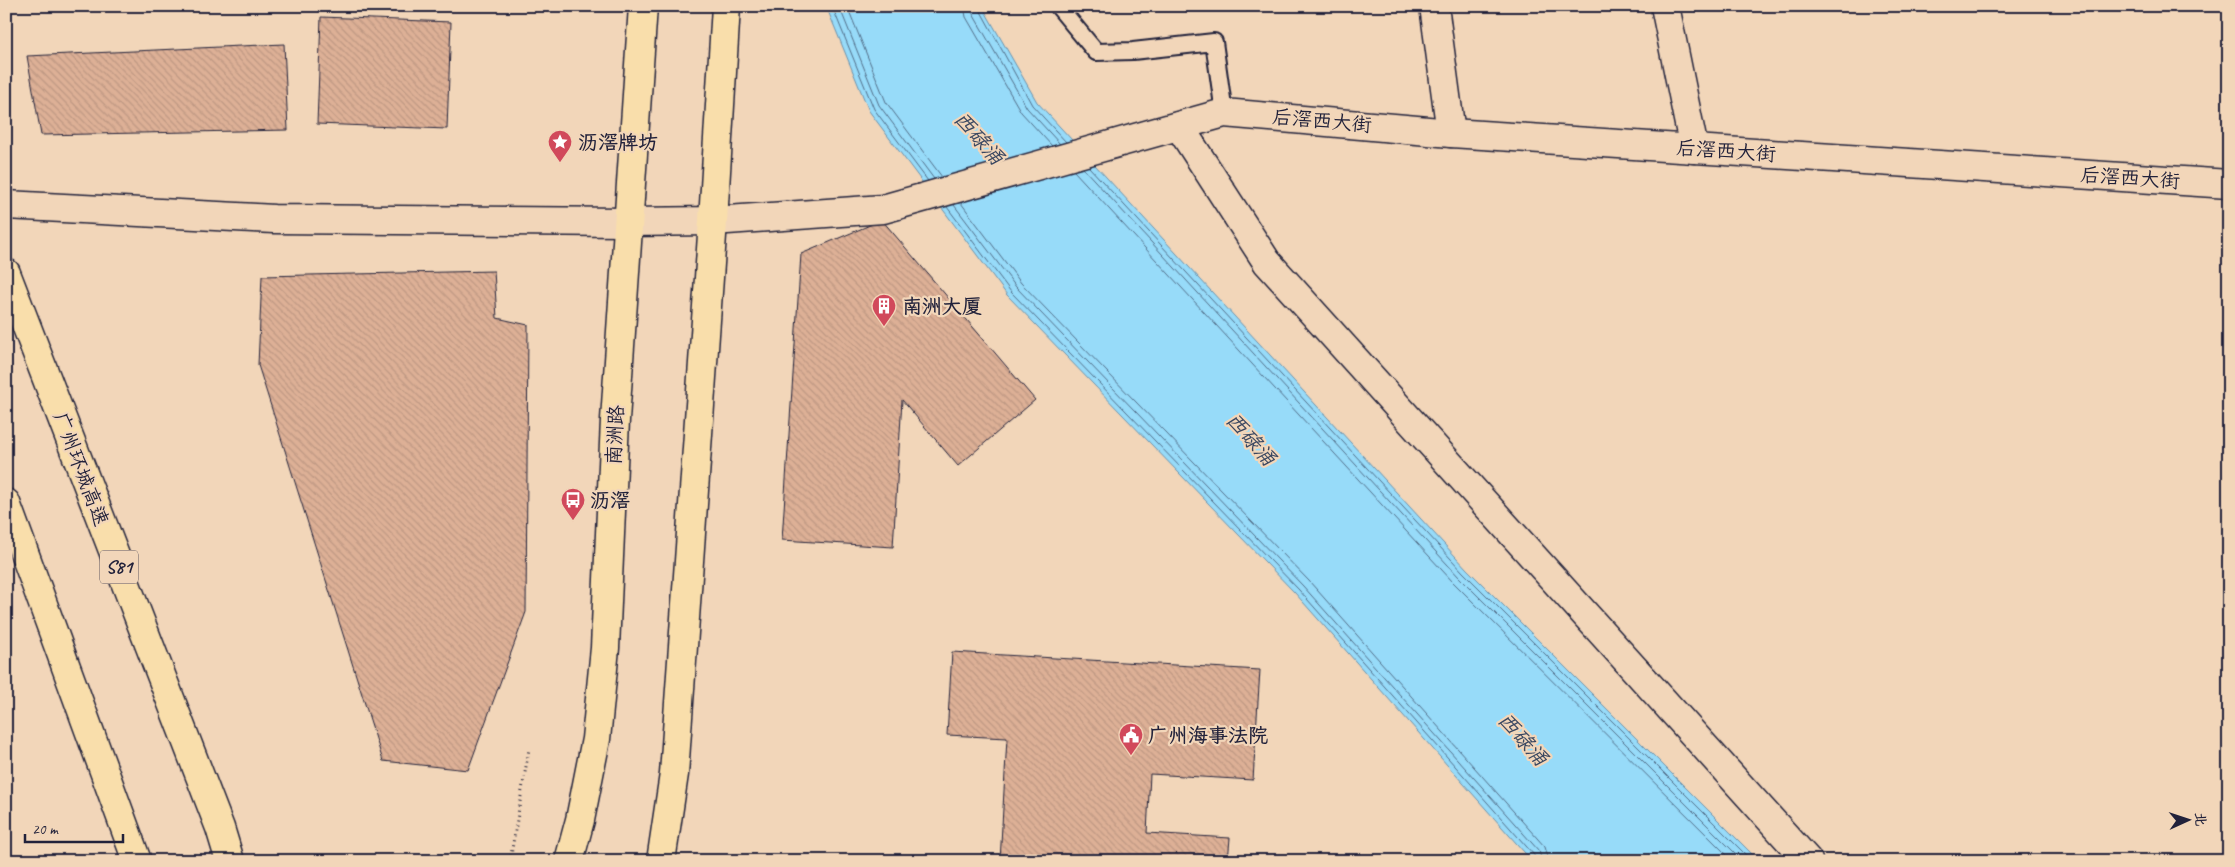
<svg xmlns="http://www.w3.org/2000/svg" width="2235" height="867" font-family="Caveat,'LXGW WenKai TC',sans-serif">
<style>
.water{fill:#97dbf9;stroke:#6891ad}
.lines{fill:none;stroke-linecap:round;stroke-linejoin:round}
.shore{stroke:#516c87;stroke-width:1}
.building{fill:url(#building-back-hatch);stroke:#22223b}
.service-casing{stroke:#22223b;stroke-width:20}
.minor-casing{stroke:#22223b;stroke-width:31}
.tertiary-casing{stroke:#22223b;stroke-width:31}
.primary-casing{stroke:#22223b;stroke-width:31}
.motorway-casing{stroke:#22223b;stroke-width:31}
.path{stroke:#22223b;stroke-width:3;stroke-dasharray:1 4;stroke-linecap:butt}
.service{stroke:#f2d6b9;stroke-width:16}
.minor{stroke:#f2d6b9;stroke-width:28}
.tertiary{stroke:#f2d6b9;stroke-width:28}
.primary{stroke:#f9deab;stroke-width:28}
.motorway{stroke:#f9deab;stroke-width:28}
.labels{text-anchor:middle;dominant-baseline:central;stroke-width:4.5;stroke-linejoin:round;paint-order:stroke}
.shield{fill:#f2d6b9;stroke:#605861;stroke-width:1}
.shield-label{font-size:19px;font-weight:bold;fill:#22223b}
.street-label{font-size:20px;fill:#22223b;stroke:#f2d6b9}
.poi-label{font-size:20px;font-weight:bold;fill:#22223b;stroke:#f2d6b9;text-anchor:start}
.water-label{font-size:21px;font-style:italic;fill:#394761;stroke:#f2d6b9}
</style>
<defs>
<pattern id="building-back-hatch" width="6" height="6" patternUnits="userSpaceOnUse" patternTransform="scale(1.25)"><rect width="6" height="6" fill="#ddb096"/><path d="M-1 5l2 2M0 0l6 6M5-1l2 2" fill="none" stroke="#bd9782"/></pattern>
</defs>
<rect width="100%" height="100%" fill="#f2d6b9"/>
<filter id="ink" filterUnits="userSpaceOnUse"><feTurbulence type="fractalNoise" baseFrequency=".02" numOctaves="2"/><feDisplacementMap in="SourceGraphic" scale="10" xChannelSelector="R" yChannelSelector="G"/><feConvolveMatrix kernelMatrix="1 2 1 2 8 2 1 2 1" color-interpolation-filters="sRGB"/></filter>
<g filter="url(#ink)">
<path class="water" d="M826,6h156l55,96 430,467 292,292h-227l-237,-268 -288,-298 -138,-184z"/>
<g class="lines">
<path class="shore" d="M832,6l42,103 54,72
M839,6l40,99 55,74
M847,6l39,96 56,75
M964,6l2,11 55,95 31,34
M972,6l1,8 54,94 33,36
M978,6l54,99 34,37
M1089,167l374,405 289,289
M1083,168l376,409 284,284
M1074,171l379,411 280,279
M961,203l60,80 288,298 236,266 4,14
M954,205l62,82 287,299 236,265 3,10
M947,207l64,85 288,298 235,265 1,6"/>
</g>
<path class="building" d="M321,17l130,5 -4,107 -130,-5z
M284,44l4,86 -247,5 -14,-79z
M882,220l153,180 -77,66 -56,-66 -9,147 -111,-7 19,-286z
M494,271l3,47 31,7 -2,287 -58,158 -85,-9 -125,-396 4,-89z
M952,652l308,18 -7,110 -103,-6 -3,59 83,5 -2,23h-228l7,-123 -60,-3z"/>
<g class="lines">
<defs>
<path id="service" d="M1058,6l38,46 37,-1 81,-9 10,71"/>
<path id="minor" d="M1434,6l17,127
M1665,6l29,143
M1179,126l88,136 541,599"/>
<path id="tertiary" d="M6,205l268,14 354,3 85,-1 170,-12 341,-96 227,20 778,51"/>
<path id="primary" d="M569,861l11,-41 16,-81 9,-91 10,-228 28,-414
M661,861l13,-87 39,-553 13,-215"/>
<path id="motorway" d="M6,273l214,555 10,33
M6,503l131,358"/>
</defs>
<use href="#service" class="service-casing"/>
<use href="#minor" class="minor-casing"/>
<use href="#tertiary" class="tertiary-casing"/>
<use href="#primary" class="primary-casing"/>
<use href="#motorway" class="motorway-casing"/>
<path class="path" d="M510,861l19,-112"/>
<use href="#service" class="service"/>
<use href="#minor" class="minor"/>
<use href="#tertiary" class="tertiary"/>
<use href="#primary" class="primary"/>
<use href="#motorway" class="motorway"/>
</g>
</g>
<defs>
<symbol id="sight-pin" viewBox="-11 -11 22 30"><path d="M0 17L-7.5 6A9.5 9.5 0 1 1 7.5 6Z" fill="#d1495b" stroke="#f2d6b9"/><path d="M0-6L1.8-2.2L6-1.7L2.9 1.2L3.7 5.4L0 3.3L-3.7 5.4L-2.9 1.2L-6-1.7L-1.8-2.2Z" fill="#fff"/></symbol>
<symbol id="building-pin" viewBox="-11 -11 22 30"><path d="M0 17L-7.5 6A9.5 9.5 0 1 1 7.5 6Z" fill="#d1495b" stroke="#f2d6b9"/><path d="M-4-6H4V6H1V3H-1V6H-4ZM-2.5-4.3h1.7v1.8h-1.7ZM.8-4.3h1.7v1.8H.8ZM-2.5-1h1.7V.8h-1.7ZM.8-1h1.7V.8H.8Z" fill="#fff"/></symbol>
<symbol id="bus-pin" viewBox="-11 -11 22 30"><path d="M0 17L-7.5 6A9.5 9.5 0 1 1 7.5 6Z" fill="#d1495b" stroke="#f2d6b9"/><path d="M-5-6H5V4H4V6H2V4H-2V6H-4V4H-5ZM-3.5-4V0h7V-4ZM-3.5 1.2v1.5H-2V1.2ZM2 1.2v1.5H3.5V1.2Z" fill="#fff"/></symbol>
<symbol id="civic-pin" viewBox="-11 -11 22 30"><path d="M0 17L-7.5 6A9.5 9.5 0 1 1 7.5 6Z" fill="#d1495b" stroke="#f2d6b9"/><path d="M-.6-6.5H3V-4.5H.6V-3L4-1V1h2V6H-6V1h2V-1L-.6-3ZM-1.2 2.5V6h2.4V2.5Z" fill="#fff"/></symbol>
</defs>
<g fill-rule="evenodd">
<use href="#sight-pin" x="546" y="128" width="28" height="38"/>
<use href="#building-pin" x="870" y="292" width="28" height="38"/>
<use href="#bus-pin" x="559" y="486" width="28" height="38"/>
<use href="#civic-pin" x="1117" y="721" width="28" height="38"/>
</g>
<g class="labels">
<rect class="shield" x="100" y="550.5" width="38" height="33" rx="4"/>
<g class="shield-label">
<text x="119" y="567">S81</text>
</g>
<g class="street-label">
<text transform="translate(1322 121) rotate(5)">后滘西大街</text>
<text transform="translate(1726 151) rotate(4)">后滘西大街</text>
<text transform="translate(2130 178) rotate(4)">后滘西大街</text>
<text transform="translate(615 435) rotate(-87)">南洲路</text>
<text transform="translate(81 469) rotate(69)">广州环城高速</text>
</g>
<g class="poi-label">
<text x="578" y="142">沥滘牌坊</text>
<text x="902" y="306">南洲大厦</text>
<text x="590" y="500">沥滘</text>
<text x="1148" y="735">广州海事法院</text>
</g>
<g class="water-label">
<text transform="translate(979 138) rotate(48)">西碌涌</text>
<text transform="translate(1251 439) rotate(48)">西碌涌</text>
<text transform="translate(1523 739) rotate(48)">西碌涌</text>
</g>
</g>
<rect width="2235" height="867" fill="none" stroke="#f2d6b9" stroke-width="25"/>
<rect x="12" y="12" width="2210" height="842" fill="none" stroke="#22223b" stroke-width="2" filter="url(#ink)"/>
<g transform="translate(2188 820) rotate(87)" stroke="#f2d6b9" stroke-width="4" paint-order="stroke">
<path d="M0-4L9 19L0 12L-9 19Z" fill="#22223b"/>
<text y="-8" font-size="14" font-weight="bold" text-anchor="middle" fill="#22223b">北</text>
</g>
<path d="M25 834v8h98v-8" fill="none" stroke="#22223b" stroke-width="2.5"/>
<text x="32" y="834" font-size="15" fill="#22223b" stroke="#f2d6b9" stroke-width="4" paint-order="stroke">20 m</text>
</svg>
